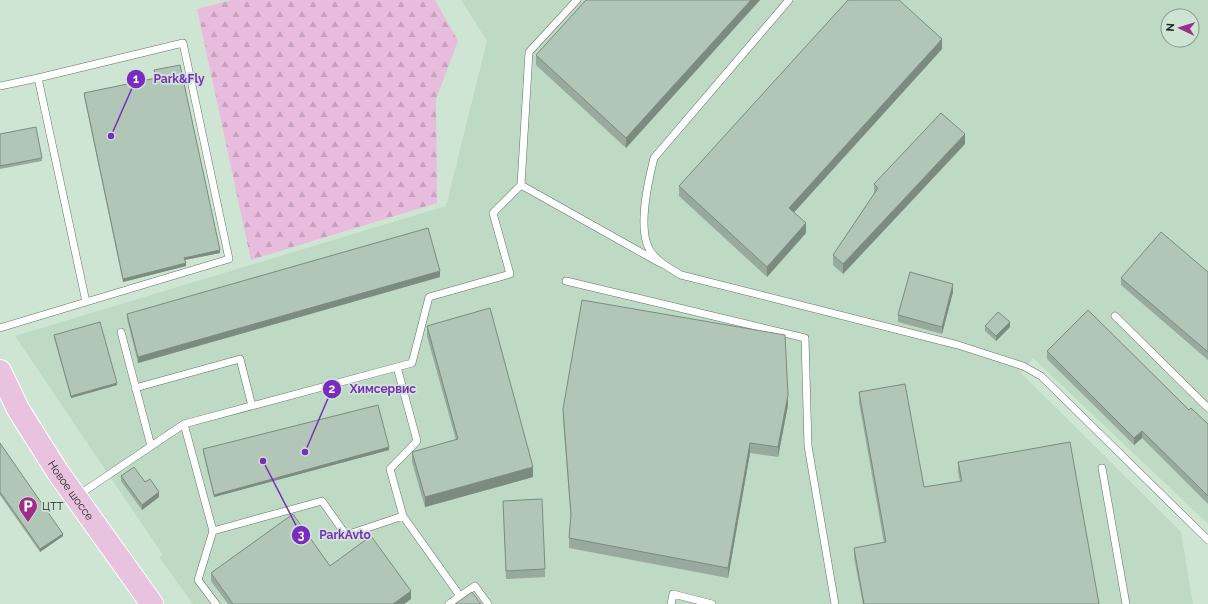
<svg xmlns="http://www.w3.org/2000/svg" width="1208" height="604" font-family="Raleway,sans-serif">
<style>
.built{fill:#bed9c4;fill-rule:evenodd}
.forest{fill:url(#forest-firs)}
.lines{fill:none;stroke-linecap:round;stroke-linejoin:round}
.service-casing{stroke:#607364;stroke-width:8}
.primary-casing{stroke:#fff;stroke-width:24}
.service{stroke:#fff;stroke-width:7}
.primary{stroke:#e9c2e0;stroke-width:22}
.wall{fill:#98aa9d}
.shaded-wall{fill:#7c8b7f}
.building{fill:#b1c6b6;stroke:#7c8b7f}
.labels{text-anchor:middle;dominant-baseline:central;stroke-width:3.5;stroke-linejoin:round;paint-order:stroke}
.street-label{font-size:11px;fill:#202822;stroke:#cfe5d4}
.poi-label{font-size:11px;fill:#202822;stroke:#cfe5d4;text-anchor:start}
.leader{fill:none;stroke:#7b2cbf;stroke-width:1.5}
.callout-dot{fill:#7b2cbf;stroke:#cfe5d4;stroke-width:1.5}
.mark-label{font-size:12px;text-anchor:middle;font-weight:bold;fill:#fff}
.callout-label{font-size:12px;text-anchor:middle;font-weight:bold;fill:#7b2cbf;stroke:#cfe5d4;stroke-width:3.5;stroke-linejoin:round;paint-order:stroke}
</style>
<defs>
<pattern id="forest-firs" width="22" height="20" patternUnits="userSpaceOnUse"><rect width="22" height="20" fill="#e7bcdc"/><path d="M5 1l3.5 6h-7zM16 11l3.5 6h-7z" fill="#c6a2bc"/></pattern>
</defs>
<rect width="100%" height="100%" fill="#cfe5d4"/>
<path class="built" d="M461,0h747v524l-175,-166 -12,15 160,159 12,72h-1000l-34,-47 4,-2 -148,-219 431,-130 41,-165zM1168,16h24v24h-24z"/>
<path class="forest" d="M231,0h204l23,41 -22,58 1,104 -186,57 -54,-251z"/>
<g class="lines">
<defs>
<path id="service" d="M577,0l-48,52 -8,133 139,78
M789,0l-135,158c-6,24 -15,63 -7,86 5,15 22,24 34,31l277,70 65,21 18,10 167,164
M0,86l38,-8 145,-35 46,216 -143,43
M566,281l239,57 3,108 27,158
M1115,316l93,92
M0,328l86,-26 -48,-224
M121,332l30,114
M397,367l20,74 -27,28 13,47
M135,388l105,-29 12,47
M1102,468l24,136
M77,496l107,-72
M213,531l-15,49 18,24
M460,596l-57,-80 -57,19 -24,-34 -109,30 -29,-107 228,-61 17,-66 81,-23 -17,-61 28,-28
M449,604l26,-18 13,18
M671,604l2,-10 39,10"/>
<g id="primary">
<path id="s1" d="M0,371l18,38 39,62 95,133"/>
</g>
</defs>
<use href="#service" class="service-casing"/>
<use href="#primary" class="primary-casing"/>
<use href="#service" class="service"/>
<use href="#primary" class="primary"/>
</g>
<path class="wall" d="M586,0h174l-134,148 -90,-83v-10z
M942,49l-148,163 12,21 -39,44 -88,-81v-10z
M154,70l66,183 -35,7 1,6 -63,16 -39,-186v-3l71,-14z
M0,134l42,24v3l-42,8z
M965,144l-122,130 -10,-9v-10l41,-61v-10z
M1208,272v88l-87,-75v-7z
M440,277l-302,86 -11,-44v-5z
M953,292l-11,42 -44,-12v-7z
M427,326l106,151 -108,30 -13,-45v-10l44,-12 -29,-104z
M985,326l25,1 -14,14 -11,-10z
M54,335l63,50 -46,13 -17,-60z
M1047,351l142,59 19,14v80l-66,-66 -8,7 -87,-86z
M859,392l65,95 36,-6 -2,-9v-10l141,142h-236l-9,-46v-10l30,-5 -25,-141z
M788,405l-10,52 -28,-4 -22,125 -159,-30v-10l2,-18 -8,-101v-10z
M0,443l63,93 -23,16 -40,-57z
M203,449l186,1 -175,47 -11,-45z
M121,476l24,6 14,15 -17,13 -21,-29z
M503,501l42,68v8l-39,2z
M330,566l81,33 -7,5h-176l-17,-23v-8z"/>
<path class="shaded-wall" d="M751,0h9l-134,148v-10z
M942,39v10l-153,169v-10z
M965,134v10l-122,130v-10z
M806,223v10l-39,44v-10z
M220,250v3l-36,7v-2z
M186,263v3l-63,16v-3z
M440,271v6l-302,86v-6z
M953,284v8l-11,42v-7z
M1010,322v5l-14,14v-5z
M117,383v2l-46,13v-2z
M788,395v10l-10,52v-10z
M1142,431v7l-8,7v-7z
M750,443v10l-22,125v-10z
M389,447v3l-175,47v-2z
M533,467v10l-108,30v-10z
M159,492v5l-17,13v-5z
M63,534v2l-23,16v-3z
M411,591v8l-7,5h-11z"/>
<path class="building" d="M586,0h165l-125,138 -90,-83z
M848,0h51l43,39 -153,169 17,15 -39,44 -88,-81z
M180,65l40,185 -36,8 2,5 -63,16 -39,-186 72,-15 -2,-8z
M941,113l24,21 -122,130 -10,-9 45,-67 -4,-4z
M36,127l6,31 -42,8v-32z
M428,228l12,43 -302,86 -11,-43z
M1161,232l47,40v80l-87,-74z
M910,272l43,12 -11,43 -44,-12z
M582,300l203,35 3,60 -10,52 -28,-4 -22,125 -159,-30 2,-23 -8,-106z
M490,308l43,159 -108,30 -13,-45 46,-13 -31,-113z
M1088,310l101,100 2,-2 17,16v72l-66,-65 -8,7 -87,-87z
M998,312l12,10 -14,14 -11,-10z
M100,322l17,61 -46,13 -17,-61z
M905,384l19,103 38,-6 -4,-19 112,-20 29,162h-235l-10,-56 32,-6 -27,-150z
M378,405l11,42 -175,48 -11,-46z
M0,443l63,91 -23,15 -40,-57z
M134,467l11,15 5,-3 9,13 -17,13 -21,-29z
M542,499l3,70 -39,2 -3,-70z
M293,514l37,52 41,-30 40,55 -18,13h-160l-22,-31z
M472,592l9,12h-26z"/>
<defs>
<symbol id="parking-pin" viewBox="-11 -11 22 30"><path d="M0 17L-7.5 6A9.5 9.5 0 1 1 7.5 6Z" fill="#9e2d8b" stroke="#cfe5d4"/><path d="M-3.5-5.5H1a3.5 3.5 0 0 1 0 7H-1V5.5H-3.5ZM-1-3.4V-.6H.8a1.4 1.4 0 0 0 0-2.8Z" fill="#fff"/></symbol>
</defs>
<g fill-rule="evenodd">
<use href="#parking-pin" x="17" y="495" width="22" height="30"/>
</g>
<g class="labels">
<g class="street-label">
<text stroke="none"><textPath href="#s1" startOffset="139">Новое шоссе</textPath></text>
</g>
<g class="poi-label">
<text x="42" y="506">ЦТТ</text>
</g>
</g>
<path class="leader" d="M111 136L136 79M305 452L332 389M263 461L301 535"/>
<g class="callout-dot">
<circle cx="111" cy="136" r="4"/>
<circle cx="305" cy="452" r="4"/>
<circle cx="263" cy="461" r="4"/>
<circle cx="136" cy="79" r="10"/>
<circle cx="332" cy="389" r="10"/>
<circle cx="301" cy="535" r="10"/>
</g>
<g class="mark-label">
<text x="136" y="83">1</text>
<text x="332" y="393">2</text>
<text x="301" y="539">3</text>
</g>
<g class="callout-label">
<text x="179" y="83">Park&amp;Fly</text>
<text x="383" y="393">Химсервис</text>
<text x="345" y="539">ParkAvto</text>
</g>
<g transform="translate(1180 28) rotate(274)"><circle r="19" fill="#cfe5d4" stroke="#89998d"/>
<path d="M0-3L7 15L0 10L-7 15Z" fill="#9e2d8b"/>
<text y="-6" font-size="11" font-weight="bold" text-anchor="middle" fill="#202822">N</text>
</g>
</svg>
